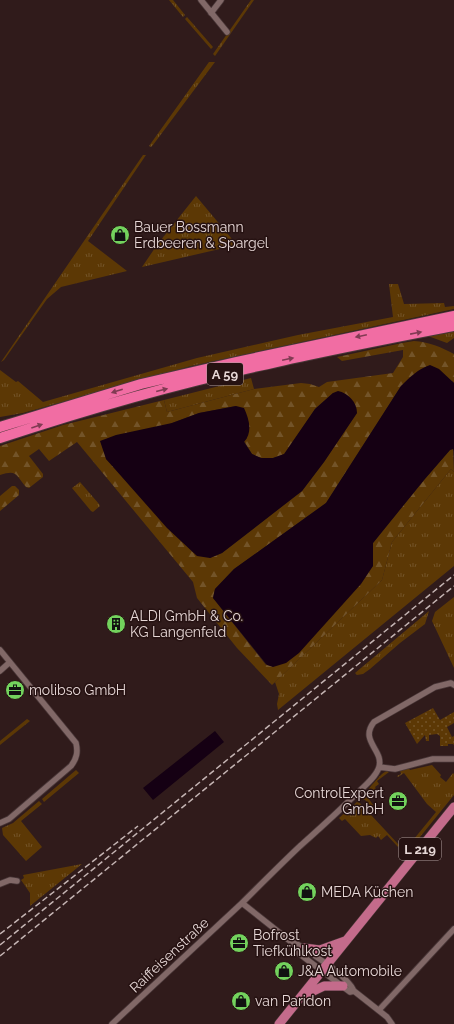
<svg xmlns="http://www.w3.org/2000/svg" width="454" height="1024" font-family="Raleway,sans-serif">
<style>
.grass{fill:url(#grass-tufts)}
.forest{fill:url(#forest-firs);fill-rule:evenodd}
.garden{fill:url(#garden-dots)}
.water{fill:#150013}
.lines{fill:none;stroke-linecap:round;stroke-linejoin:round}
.minor-casing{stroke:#493738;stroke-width:7}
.primary-casing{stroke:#493738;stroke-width:10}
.motorway-casing{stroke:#493738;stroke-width:12}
.minor{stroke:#816867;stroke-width:5.5}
.primary{stroke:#c46b8b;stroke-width:9}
.motorway{stroke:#f16da3;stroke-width:10}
.rail{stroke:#c4b4b3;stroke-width:1.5;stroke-dasharray:6 3;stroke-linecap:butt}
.oneway{fill:#813b53}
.labels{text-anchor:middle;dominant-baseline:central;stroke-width:3;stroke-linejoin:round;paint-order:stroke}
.shield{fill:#261212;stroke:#ac9c9b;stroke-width:1}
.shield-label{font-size:13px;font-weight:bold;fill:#e6d7d6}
.poi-label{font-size:14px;fill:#e6d7d6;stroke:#261212;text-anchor:start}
.street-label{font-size:14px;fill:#e6d7d6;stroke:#261212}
</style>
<defs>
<pattern id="grass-tufts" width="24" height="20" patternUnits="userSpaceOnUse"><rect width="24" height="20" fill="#5c3805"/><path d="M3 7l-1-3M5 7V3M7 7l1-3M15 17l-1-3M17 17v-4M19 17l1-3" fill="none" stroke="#735429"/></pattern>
<pattern id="forest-firs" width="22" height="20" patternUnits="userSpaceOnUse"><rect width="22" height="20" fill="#5c3805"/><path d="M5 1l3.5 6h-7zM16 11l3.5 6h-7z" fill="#735429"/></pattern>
<pattern id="garden-dots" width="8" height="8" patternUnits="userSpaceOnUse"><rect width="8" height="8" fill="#5c3805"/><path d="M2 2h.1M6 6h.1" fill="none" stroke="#735429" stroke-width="1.8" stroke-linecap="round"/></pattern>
</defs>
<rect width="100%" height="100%" fill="#301b1b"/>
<path class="grass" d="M169,0h4l12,15 -2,2z
M251,0h3l-39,56 -2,-2z
M187,17l26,30 -2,2 -26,-30z
M209,62h6l-62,83 -2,2 -2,-1z
M143,155h3l-58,86 39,30 -66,16 -14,12 -43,61 -3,2z
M196,196l41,49 -95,22 15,-22z
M389,284h9l6,20 40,-1 1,4 9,-1v3l-263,57 -168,47 -23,4v-47l16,12 2,-1 25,21 154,-44 101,-23 95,-18z
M454,331v7l-7,5 -19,-7z
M251,378l3,11 -87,23 -3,-12z
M451,469l3,3v94l-176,144 -1,-6 2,-10 -4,-12 107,-102 10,-38z
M80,482l19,22 1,2 -7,6 -2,-1 -19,-23z
M454,597v71l-22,-47 3,-9z
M429,611l-4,13 -25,19 -30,26 -7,5 -6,1 -2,-2z
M27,719l3,2 -30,24v-4z
M432,765l9,10 -1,2 6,5 7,-9 1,1v21l-47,58 -2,-3 31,-38 -9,-8 -23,-31 -6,4 -1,-1 4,-2 -1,-4 8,-3 2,3z
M76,770l3,3 -35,29 -2,-3z
M387,771l2,1 -12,9 2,3 -4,3 3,5 -9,7 8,12v2l-12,-13h-1l-3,-2c6,-6 20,-26 26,-27z
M39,801l3,3 -21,17 21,26 -16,14 -23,-26 -1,-7 11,-5z
M358,801l41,44 -1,2 -11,-12 -6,5 -3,-4 -2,2 -6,-3 -9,1 -16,-17 -3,2 -3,-3z
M82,864l-52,42v-13l-9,-13 3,-2 -1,-3z"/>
<path class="forest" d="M414,341c15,1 27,6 40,13v29l-2,-2 -51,5 -75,117 -92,66 -19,20 -2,9 53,67 107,-99v-23l51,-63 26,-30 3,-1 1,23 -3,-3 -59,73 -10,38 -110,105 -35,-37 -40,-50 -4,-16 -116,-140 -28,19 -10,-12 -10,7 14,18v3l-14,11 -3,-1c-10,-12 -9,-18 -26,-12v-29l63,-21 101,-25 3,12 87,-23 47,-6 9,1 9,3 8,-5 66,-9 10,-16v-7l-61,11 -5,-4 65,-14zM333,393l24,20 -33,49 -22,29 -80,62 -12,5 -104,-99 66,-36 27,-10 37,-7 11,32 -3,3 8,13 9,4h12l12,-4 30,-45z
M12,486h3l4,4v5l-19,16v-15z"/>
<path class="garden" d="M433,708l7,12 14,-8v11l-7,4 5,10 2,-1v9l-1,-1h-5v2h-8v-10l-3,-2 -8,1v6h-3l-1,-6 -8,9 -12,-21z"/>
<path class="water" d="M430,365l9,4 15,14v68l-1,-2 -3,1 -26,30 -51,63v23l-12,18 -62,69 -13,10 -13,4 -6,-2 -54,-67 2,-9 19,-20 92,-66 75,-117c9,-9 17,-17 29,-21z
M338,391c10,2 19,11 19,22l-33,49 -22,29 -80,62 -12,5 -13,-2 -30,-28 -61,-69 -6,-18 16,-6 56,-12 27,-10 37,-7 8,2c5,11 9,24 0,34l8,12 9,4h12l11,-4 31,-45 18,-16z
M215,731l9,11 -71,58 -10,-12z"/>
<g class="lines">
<defs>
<path id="minor" d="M201,0l26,32
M211,13l10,-13
M0,650l76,93c2,9 1,15 -5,23l-62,53 -9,4
M0,671l10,-9
M379,767l16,2 38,-10h21
M0,884l10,-4 7,1
M242,903c19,-19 38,-38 57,-56 19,-17 37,-33 54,-50 8,-8 23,-19 26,-30 5,-17 -20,-26 -5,-45l61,-35 16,-4 3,2
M290,941l3,8 57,43 4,-1
M379,1010l75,-81
M112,1024l130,-121 48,38 7,3c15,10 50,31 57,47l33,26 5,7"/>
<path id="primary" d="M304,948l16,2 25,-9
M303,996l21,-10h19
M279,1024l175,-217"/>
<path id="motorway" d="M0,427l141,-43 95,-22 218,-46
M0,438c88,-29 177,-55 268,-74 61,-14 124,-26 186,-38"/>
</defs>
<use href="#minor" class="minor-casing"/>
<use href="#primary" class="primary-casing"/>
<use href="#motorway" class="motorway-casing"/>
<use href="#minor" class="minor"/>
<use href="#primary" class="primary"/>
<use href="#motorway" class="motorway"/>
<path class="rail" d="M0,934l138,-108
M0,945l454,-370
M0,956l454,-370"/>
</g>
<defs><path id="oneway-solid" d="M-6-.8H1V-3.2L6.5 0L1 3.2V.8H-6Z"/></defs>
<g class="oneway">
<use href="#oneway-solid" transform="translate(416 333) rotate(-11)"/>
<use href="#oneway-solid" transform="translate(361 336) rotate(168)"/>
<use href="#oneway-solid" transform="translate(288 359) rotate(-12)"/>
<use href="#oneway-solid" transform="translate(162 390) rotate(-14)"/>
<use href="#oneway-solid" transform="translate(117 391) rotate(163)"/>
<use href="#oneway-solid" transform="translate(37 426) rotate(-19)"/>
</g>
<defs>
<symbol id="shop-disc" viewBox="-11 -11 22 22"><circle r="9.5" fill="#73d25d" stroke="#261212"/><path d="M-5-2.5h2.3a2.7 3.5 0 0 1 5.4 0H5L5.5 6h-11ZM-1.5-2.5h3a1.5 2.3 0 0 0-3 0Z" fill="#111"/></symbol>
<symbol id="building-disc" viewBox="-11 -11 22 22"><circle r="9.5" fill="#73d25d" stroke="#261212"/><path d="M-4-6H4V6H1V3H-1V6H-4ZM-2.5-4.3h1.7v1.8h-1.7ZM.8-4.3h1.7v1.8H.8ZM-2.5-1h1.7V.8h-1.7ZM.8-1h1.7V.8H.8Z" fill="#111"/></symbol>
<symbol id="office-disc" viewBox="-11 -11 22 22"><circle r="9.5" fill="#73d25d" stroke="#261212"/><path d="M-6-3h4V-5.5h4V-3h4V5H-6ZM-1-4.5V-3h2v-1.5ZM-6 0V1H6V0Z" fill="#111"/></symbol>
</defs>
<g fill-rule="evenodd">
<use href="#shop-disc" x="109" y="224" width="22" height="22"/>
<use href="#building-disc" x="105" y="613" width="22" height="22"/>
<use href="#office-disc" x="4" y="679" width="22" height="22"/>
<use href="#office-disc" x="387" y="790" width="22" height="22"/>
<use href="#shop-disc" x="296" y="881" width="22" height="22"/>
<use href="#office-disc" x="228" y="932" width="22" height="22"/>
<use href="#shop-disc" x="273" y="960" width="22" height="22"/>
<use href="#shop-disc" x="230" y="990" width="22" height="22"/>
</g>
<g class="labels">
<g class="shield">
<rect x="207" y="363" width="36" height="22" rx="3"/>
<rect x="399" y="838" width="42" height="22" rx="3"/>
</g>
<g class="shield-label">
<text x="225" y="374">A 59</text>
<text x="420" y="849">L 219</text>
</g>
<g class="poi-label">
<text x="134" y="227">Bauer Bossmann<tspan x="134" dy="16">Erdbeeren &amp; Spargel</tspan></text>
<text x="130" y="616">ALDI GmbH &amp; Co.<tspan x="130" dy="16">KG Langenfeld</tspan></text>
<text x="29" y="690">molibso GmbH</text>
<text x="384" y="793" text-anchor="end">ControlExpert<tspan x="384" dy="16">GmbH</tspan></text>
<text x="321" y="892">MEDA Küchen</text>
<text x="253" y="935">Bofrost<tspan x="253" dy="16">Tiefkühlkost</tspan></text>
<text x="298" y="971">J&amp;A Automobile</text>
<text x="255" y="1001">van Paridon</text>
</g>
<g class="street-label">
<text transform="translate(169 955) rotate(-43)">Raiffeisenstraße</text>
</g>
</g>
</svg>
